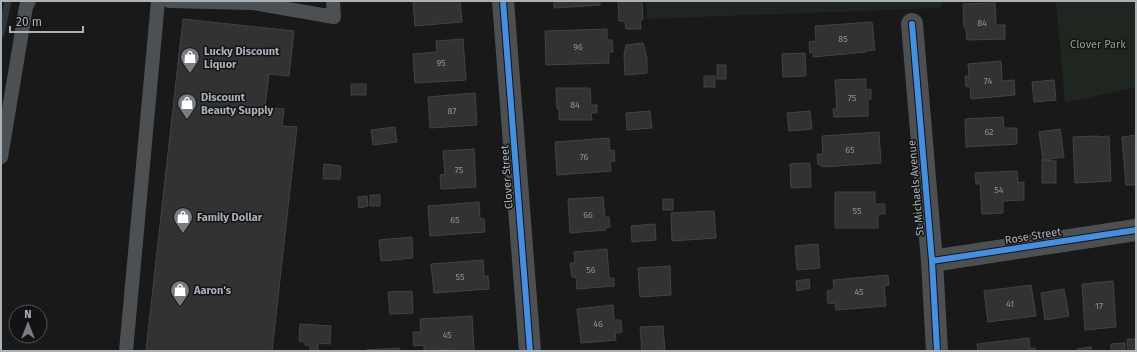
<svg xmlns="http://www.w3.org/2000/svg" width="1137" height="352" font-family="'Fira Sans',sans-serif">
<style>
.green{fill:#1f261f}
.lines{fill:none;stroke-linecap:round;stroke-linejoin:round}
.stream{stroke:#2c373b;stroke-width:7}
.building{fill:#323233;stroke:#414445}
.lane{stroke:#4d5052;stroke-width:14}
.street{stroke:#4d5052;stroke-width:22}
.cycleway-casing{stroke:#131315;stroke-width:8}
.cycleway{stroke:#468fdf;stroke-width:6}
.labels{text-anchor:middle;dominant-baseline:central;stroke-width:3;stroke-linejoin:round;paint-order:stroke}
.number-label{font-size:9px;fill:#8c9298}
.park-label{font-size:11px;fill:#86a482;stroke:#131315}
.poi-label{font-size:11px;font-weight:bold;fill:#aab2b9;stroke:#131315;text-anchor:start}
.street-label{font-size:11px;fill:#aab2b9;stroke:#131315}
</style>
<rect width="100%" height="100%" fill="#191919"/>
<path class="green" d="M646,1h297l-2,7 -294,11z
M1056,1h80v86l-71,16z"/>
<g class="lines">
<path class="stream" d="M1,34l7,-33"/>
</g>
<path class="building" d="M413,1h47l2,21 -47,4z
M554,1h46v4l-46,3z
M618,1h24l1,18 -3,2 1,8h-15l-1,-8h-6z
M995,3l1,22h9v14l-38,1 -1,-12h-2l-1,-24z
M183,19l111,12 -5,45 -20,-2 -4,33 19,2 -2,17 15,1 -25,224h-126z
M872,22l3,28 -9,1v1l-53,5v-5l-3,1 -1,-11 7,-1 -1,-15z
M607,29v11h5l1,12h-4v11l-63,2 -1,-34z
M463,39l3,41 -51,3 -2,-29 24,-2 -1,-11z
M643,43l4,15v15l-22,2 -1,-20 2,-10z
M805,53l1,23 -23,1 -1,-23z
M1001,61l1,20 12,-1 1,15 -44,4 -1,-13 -4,1 -1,-11h4l-1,-12z
M717,65h9v14h-9z
M704,76h11v11h-11z
M866,79v11l5,-1v10h-3v17l-34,1 -1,-8h4l-2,-29z
M1054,80l2,20 -22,2 -2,-20z
M351,84h15v11h-15z
M556,88h34l1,17h6v8h-6l1,7h-33v-11h-2z
M475,93l2,32 -47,3 -2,-31z
M650,111l2,17 -25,2 -1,-17z
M810,111l2,18 -23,2 -2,-18z
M1003,117l1,11h13v16l-51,3 -1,-28z
M395,127l2,15 -24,3 -2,-15z
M1060,129l4,28 -21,3 -4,-28z
M879,132l2,31 -58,4 -5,-3 -1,-10h6l-1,-18z
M1136,135v50h-10l-4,-48z
M1098,136v1l11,-1 2,45 -36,2 -2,-46z
M609,138l1,13 4,-1 1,11 -5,1 1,9 -54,4 -2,-33z
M474,149l2,38 -35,2 -1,-14 5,-1 -2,-23z
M1042,160l14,1v22h-14z
M810,163l1,24 -20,1 -1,-24z
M324,164l17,2 -1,13h-17z
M1017,171l1,12 6,-1v18l-21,1v12l-21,1 -2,-30h-4l-1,-11z
M835,192h40v12h10v10h-7v14h-43z
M370,195h10v11h-10z
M367,196l1,10 -9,2 -1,-11z
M603,197l2,20h4l1,10h-4v3l-36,3 -2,-34z
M663,199h10v11h-10z
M479,202l1,17h4l1,13 -55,4 -2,-30z
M714,211l2,27 -44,3 -1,-28z
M655,224l1,16 -24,2 -1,-16z
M412,237l1,21 -32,3 -2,-21z
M818,244l2,24 -23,2 -2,-24z
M607,249l2,29h5v8l-37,3 -1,-12h-4l-2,-14h5l-1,-11z
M483,260l1,16h4l1,13 -55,4 -3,-29z
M670,266l1,29 -31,2 -2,-29z
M888,275l1,10 -5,1 2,20 -50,4 -1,-7 -7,1 -1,-13 7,-1 -1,-10z
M809,279l1,9 -13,3 -1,-10z
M1113,281l3,46 -31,3 -3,-46z
M1031,285l5,31 -48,6 -4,-31z
M1064,289l5,27 -24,4 -4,-27z
M412,291l1,22 -23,1 -2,-22z
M613,305l1,15h7l1,12 -7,1 1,7 -35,3 -4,-34z
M472,316l2,35h-18v-2l-32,2v-6l-10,1 -1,-14h8l-1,-13z
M300,324l31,2 -1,18 -12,-1v7h-8v-5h-5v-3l-6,-1z
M663,326l2,24 -23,1 -2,-24z
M1029,338l1,11 5,-1v3h-57l-1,-7z
M1127,339h9v12h-8z
M1125,343v8h-14v-7z
M1091,347l1,4h-15v-2z
M399,348l1,3h-34v-1z"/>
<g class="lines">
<path class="lane" d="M169,1l84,2 81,14 -1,-16
M1,157l25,-150 3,-6
M126,351l32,-350"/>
<path class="street" d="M503,1l27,350
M912,24l20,237 5,90
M932,261l204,-31"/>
<defs>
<path id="cycleway" d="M503,1l27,350
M912,24l20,237 5,90
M932,261l204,-31"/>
</defs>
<use href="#cycleway" class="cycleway-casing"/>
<use href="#cycleway" class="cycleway"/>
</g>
<defs>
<symbol id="shop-pin" viewBox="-11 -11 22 30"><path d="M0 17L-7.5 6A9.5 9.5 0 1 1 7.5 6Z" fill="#777c81" stroke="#131315"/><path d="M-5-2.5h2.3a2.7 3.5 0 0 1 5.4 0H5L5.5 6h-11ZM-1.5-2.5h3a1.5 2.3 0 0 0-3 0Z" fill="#fff"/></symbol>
</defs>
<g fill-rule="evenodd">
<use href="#shop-pin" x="179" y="46" width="22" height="30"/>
<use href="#shop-pin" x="176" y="92" width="22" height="30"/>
<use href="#shop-pin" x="172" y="206" width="22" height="30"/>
<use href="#shop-pin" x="169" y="279" width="22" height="30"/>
</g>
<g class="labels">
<g class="number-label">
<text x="982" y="23">84</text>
<text x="843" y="39">85</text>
<text x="578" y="47">96</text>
<text x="441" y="63">95</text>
<text x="988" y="81">74</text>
<text x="852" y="98">75</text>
<text x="575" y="105">84</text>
<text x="452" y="111">87</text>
<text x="989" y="132">62</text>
<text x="850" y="150">65</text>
<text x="584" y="157">76</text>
<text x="459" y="170">75</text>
<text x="999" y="190">54</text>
<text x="857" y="211">55</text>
<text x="588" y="215">66</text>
<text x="455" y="220">65</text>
<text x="591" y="270">56</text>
<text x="460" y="277">55</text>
<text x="859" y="292">45</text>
<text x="1010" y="304">41</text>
<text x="1099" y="306">17</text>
<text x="598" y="324">46</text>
<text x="447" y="335">45</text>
</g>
<g class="park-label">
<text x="1098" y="44">Clover Park</text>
</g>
<g class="poi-label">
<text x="204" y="51">Lucky Discount<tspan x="204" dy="13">Liquor</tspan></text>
<text x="201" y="97">Discount<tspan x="201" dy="13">Beauty Supply</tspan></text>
<text x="197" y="217">Family Dollar</text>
<text x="194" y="290">Aaron's</text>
</g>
<g class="street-label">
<text transform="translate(507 177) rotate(-94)">Clover Street</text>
<text transform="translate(916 188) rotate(-95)">St Michaels Avenue</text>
<text transform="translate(1033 236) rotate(-9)">Rose Street</text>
</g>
</g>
<rect width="1137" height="352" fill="none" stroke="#aab2b9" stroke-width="4"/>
<g transform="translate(28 324)"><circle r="19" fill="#131315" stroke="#4f5357"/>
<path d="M0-3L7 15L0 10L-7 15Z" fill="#777c81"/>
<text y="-6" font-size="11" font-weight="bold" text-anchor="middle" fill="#aab2b9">N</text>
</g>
<path d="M10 26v6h73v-6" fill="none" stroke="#aab2b9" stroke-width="2"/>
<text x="16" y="26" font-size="12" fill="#aab2b9" stroke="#131315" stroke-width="3" paint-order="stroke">20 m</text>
</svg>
